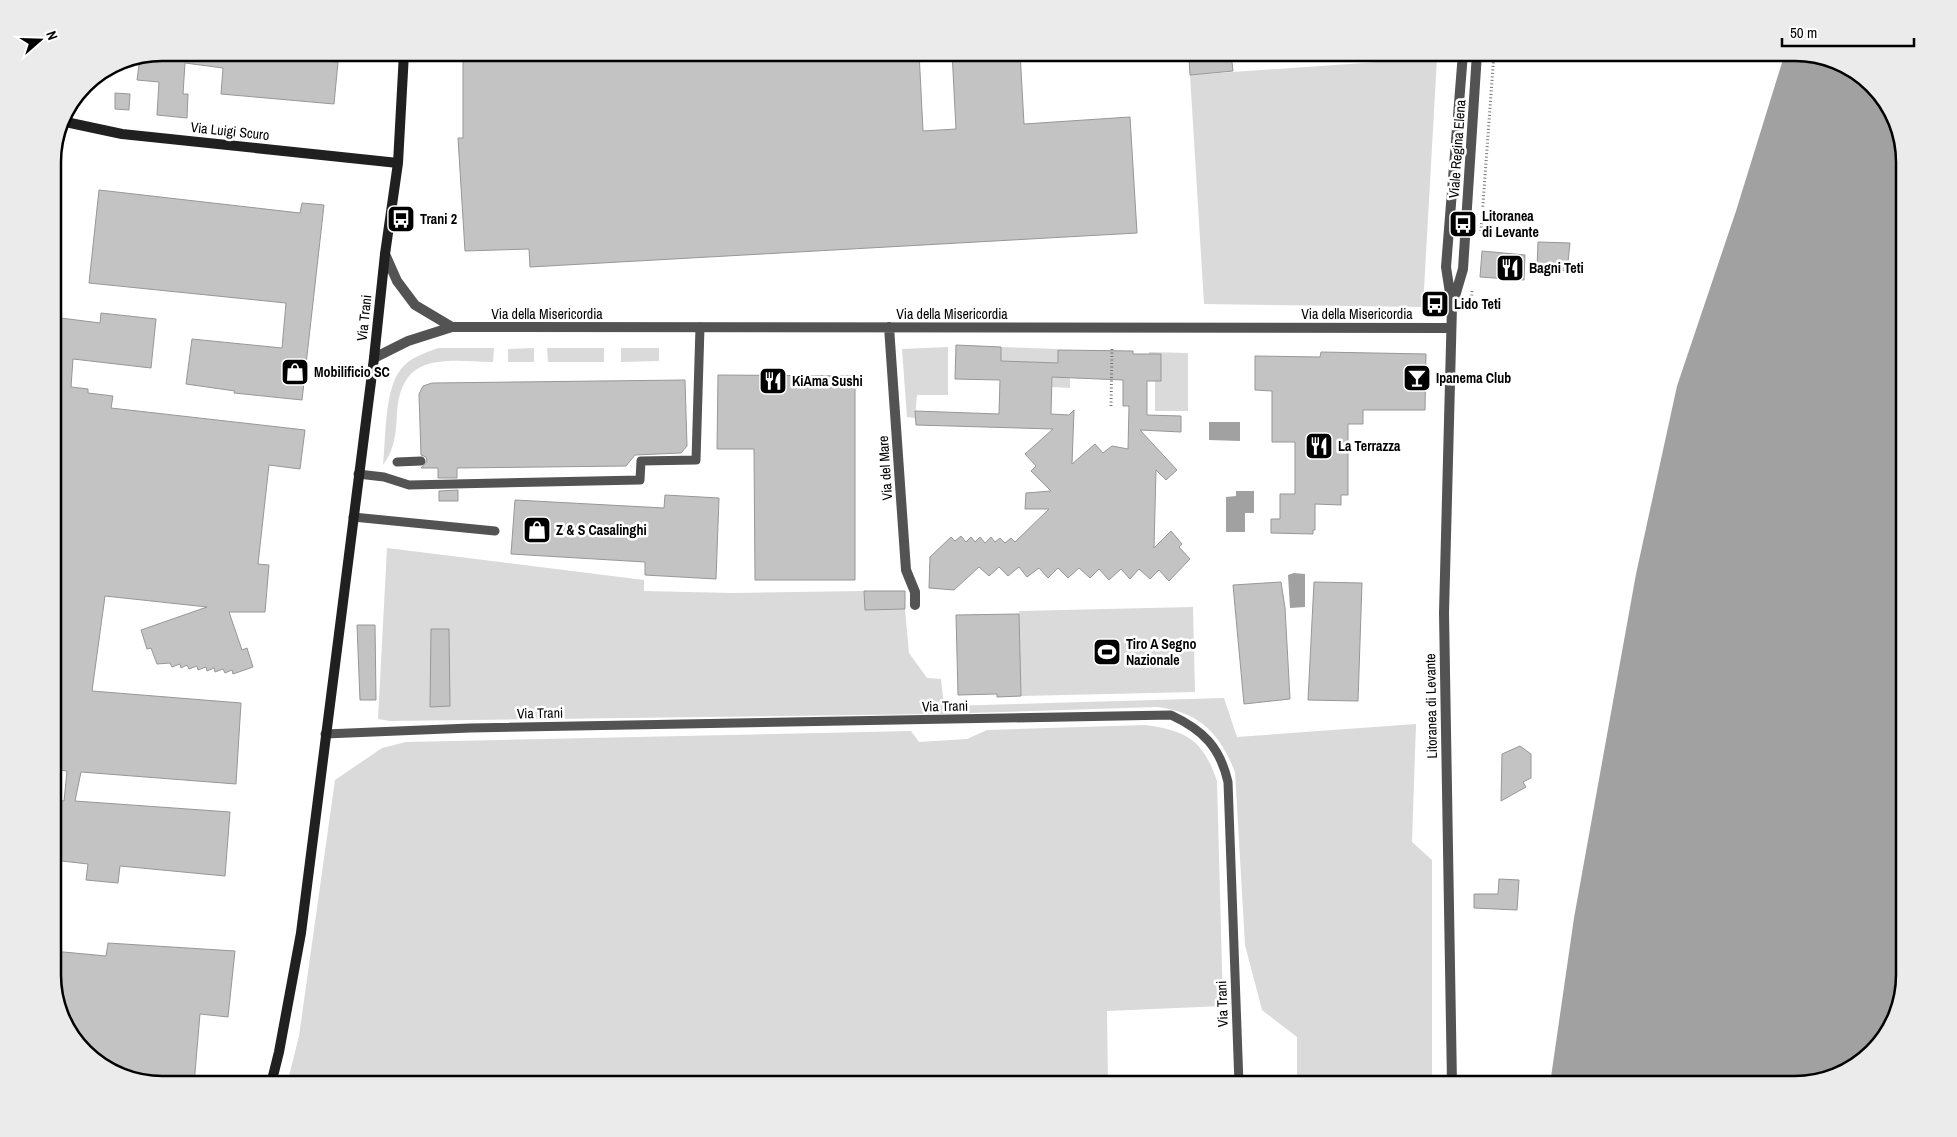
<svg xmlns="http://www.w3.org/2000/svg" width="1957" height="1137" font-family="'Archivo Narrow',sans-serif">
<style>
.green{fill:#dadada}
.water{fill:#a1a1a1}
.building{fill:#c3c3c3;stroke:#979797;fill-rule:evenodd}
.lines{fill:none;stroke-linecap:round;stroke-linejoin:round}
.path{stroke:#757575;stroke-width:3;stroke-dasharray:1 2.5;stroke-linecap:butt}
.lane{stroke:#535353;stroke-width:9}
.street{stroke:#535353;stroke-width:10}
.secondary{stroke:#202020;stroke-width:10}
.labels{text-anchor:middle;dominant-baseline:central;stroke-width:5;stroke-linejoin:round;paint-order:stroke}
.street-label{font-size:14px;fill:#000;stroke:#fff}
.poi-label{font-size:14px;font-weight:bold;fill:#000;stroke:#fff;text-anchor:start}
.rim{fill:none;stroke:#000;stroke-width:2.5}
</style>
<rect width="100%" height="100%" fill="#fff"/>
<path class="green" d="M1437,58l-14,249 -219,-3 -14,-229z
M948,347v48h-31l-2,23 -8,-1 -5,-68z
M1001,347l57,2v24l12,1v14l-18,-1 1,-24 -52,-2z
M438,348h56l-1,14c-47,-1 -92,-11 -96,51 -1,20 -2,36 -14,52 3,-26 1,-75 18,-96 8,-11 24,-16 37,-21z
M534,348v14h-26v-13z
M547,348h57v14h-56z
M621,348h38v13l-38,1z
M1149,352l39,1v58h-33v-30l6,-1v-25l-12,-1z
M387,548l257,32v11l88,2 132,-2 1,19 40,-1 4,44 18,25 14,1 3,27 280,-8 13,39 179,-13 -4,118 20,18v224h-135v-47l-35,-27 -17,-65 -10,-173c-15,-38 -35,-60 -78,-65l-220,7 -547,7 -12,-2z
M1193,607l2,85 -174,4 -2,-85z
M1146,725c41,6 57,15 71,56l6,225 -116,5 1,73h-821l12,-48 36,-256 47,-32 24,-6 505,-11 8,11 48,-3 20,-9z"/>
<path class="water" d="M1785,53h9l55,14 37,35 18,54v819l-14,54 -40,41 -55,14h-245l24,-166 62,-344 41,-188 59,-175z
M1209,422h31v19l-31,-1z
M1236,491h18v22h-9v19h-19v-35l10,-1z
M1294,573l11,1v33l-15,1 -2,-33z"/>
<path class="building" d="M163,52h172l-1,10h4l-4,42 -113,-10 2,-26 -38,-5 -2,31h5l-1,24 -30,-3 2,-33 -22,-2 3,-23z
M463,52h456l4,79 33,-2 -4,-77h68l4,72 106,-7 7,116 -607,34 -1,-18 -64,2 -7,-113h5z
M1231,53l2,18 -43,4 -1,-16 7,2v-6z
M115,93l15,1 -1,16 -14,-1z
M99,190l201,23 2,-10 22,2 -22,195 -68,-7 1,-2 -49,-7 6,-45 90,9 4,-45 -197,-20z
M1538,242l32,1 -3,28 -30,-3z
M1482,251l43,4 -1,25 -44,-3z
M101,313l55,6 -5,49 -78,-9 -2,28 17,2v4l25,3 -2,12 194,22 -5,39 -31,-4 -11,99 11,1 -4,47h-36l13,38 5,-2 6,19 -20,7 -1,-4 -7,3 -2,-4 -8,3 -1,-4 -7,3 -1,-4 -8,3 -1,-4 -8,3 -2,-4 -6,3 -1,-4 -8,3 -2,-4 -13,1 -6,-16 -4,1 -6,-19 66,-23 -102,-11 -13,95 149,12 -5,81 -155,-12 -6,29 155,11 -5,64 -105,-10 -2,17 -32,-3 2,-16 -35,-4v-60l11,1 3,-30 -14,-2v-452l47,6z
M956,345l45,2v14l57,2v-13l75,1v3h28v27h-14v34l34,1v16l-41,-2 37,40 -11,10 -10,-10 -2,78 17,-17 11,13 -3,3 11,12 -21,22 -10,-11 -9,9 -11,-10 -9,10 -9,-10 -12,11 -10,-11 -9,9 -11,-10 -11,10 -10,-10 -10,10 -9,-10 -12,9 -8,-10 -11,9 -9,-9 -10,9 -10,-9 -25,23 -25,-2 1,-31 21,-20 4,4 6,-5 5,6 5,-5 4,5 5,-5 5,6 6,-6 4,5 5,-4 5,5 6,-5 4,4 34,-33h-24l1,-16 25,-2 -20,-20 5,-5 -11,-12 28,-25 -137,-4 -1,-14 84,3 1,-34 -45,-1zM1052,377l71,3v26h6l-1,43 -16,-3 -9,7 -8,-9 -23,20 2,-54 -5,5 -18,-1z
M1321,352l105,2 -1,56h-62v14h-15v71h-7v10l-26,-1v26h-2v4l-42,-1v-14h9v-25h15v-52h-23v-51l-17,-1v-34l65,1z
M718,375l137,1v204h-100l-1,-131h-37z
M685,380l2,66 -6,7 -46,2 -9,11 -169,2v10h-19v-10h-17l6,-7 -1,-4 -5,-2 -2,-61 4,-8 9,-3z
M458,490v11h-19v-10z
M665,495l54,3 -3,81 -71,-4v-13l-134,-8 4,-54 149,8z
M1281,582l4,26 5,91 -46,5 -11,-119z
M1314,582l48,1 -4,118 -50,-1z
M864,591h41v18l-40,1z
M1019,614l2,82 -24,1v-3l-39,1 -2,-80z
M357,625h18l1,75h-16z
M431,629h18l1,77 -20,1z
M1520,746l11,8v24l-8,4 3,5 -25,14 1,-47z
M1499,879l20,1 -2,30 -43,-2v-14h24z
M108,943l127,8 -7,66 -28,-3 -6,70h-31l-55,-14 -37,-35 -18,-54v-30l53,5z"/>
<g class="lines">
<path class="path" d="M1481,231l13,-178
M1471,306l1,-15
M1111,406l1,-58"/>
<path class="lane" d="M397,462l24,-1
M358,474l26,3 25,8 231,-5 1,-19 55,-1 4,-133
M353,517l142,14
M325,734l145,-6 701,-13c32,15 49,32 57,67l11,302"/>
<path class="street" d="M385,254l12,27 18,24 37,22
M1453,303l10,-34 14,-216
M889,327l17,243 9,22v13
M374,358l34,-17 44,-14 999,1
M1452,1084l-8,-471 8,-307 -6,-39 17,-214"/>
<path class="secondary" d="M61,121l61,13 276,29
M271,1084l8,-32 22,-119 73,-575 11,-104 13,-91 6,-110"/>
</g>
<defs>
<symbol id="bus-square" viewBox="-11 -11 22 22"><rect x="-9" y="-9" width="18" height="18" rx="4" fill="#000" stroke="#fff"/><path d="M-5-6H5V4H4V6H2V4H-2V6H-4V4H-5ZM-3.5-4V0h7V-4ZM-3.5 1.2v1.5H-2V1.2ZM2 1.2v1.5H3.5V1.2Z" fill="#fff"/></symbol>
<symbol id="restaurant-square" viewBox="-11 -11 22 22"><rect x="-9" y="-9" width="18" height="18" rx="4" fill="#000" stroke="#fff"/><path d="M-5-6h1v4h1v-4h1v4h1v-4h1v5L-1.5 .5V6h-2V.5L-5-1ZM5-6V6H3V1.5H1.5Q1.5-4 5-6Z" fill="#fff"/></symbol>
<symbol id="shop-square" viewBox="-11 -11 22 22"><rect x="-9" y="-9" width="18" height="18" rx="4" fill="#000" stroke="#fff"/><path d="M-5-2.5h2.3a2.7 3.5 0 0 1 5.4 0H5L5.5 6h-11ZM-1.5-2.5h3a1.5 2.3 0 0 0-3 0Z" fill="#fff"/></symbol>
<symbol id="bar-square" viewBox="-11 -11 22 22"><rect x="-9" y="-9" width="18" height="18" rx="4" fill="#000" stroke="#fff"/><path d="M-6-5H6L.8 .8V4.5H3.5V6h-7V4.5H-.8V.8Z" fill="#fff"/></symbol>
<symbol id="stadium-square" viewBox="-11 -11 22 22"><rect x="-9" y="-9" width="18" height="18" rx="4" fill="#000" stroke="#fff"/><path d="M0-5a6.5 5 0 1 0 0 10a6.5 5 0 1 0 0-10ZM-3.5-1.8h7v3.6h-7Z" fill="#fff"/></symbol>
</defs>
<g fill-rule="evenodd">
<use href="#bus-square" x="385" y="203" width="32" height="32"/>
<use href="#bus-square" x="1447" y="208" width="32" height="32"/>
<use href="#restaurant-square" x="1494" y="252" width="32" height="32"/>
<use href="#bus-square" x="1419" y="288" width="32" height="32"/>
<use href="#shop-square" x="279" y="356" width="32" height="32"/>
<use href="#bar-square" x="1401" y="362" width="32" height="32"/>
<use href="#restaurant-square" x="757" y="365" width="32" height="32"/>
<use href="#restaurant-square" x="1303" y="430" width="32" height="32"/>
<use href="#shop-square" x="521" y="514" width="32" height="32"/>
<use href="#stadium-square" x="1091" y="636" width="32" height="32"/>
</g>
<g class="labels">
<g class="street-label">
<text transform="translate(230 131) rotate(6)">Via Luigi Scuro</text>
<text transform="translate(1457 149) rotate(-86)">Viale Regina Elena</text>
<text x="547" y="314">Via della Misericordia</text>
<text x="952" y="314">Via della Misericordia</text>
<text x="1357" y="314">Via della Misericordia</text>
<text transform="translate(364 318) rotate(-84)">Via Trani</text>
<text transform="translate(885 468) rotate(-94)">Via del Mare</text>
<text transform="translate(945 706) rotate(-1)">Via Trani</text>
<text transform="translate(1431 706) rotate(-91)">Litoranea di Levante</text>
<text transform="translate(540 713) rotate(-1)">Via Trani</text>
<text transform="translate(1222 1004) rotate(-92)">Via Trani</text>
</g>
<g class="poi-label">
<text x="1482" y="216">Litoranea<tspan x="1482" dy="16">di Levante</tspan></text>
<text x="420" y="219">Trani 2</text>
<text x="1529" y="268">Bagni Teti</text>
<text x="1454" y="304">Lido Teti</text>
<text x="314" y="372">Mobilificio SC</text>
<text x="1436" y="378">Ipanema Club</text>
<text x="792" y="381">KiAma Sushi</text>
<text x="1338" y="446">La Terrazza</text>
<text x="556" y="530">Z &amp; S Casalinghi</text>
<text x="1126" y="644">Tiro A Segno<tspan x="1126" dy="16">Nazionale</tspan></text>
</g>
</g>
<path d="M0 0H1957V1137H0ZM162 61H1795A101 101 0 0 1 1896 162V975A101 101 0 0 1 1795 1076H162A101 101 0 0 1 61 975V162A101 101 0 0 1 162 61Z" fill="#ebebeb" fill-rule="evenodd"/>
<path class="rim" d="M162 61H1795A101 101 0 0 1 1896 162V975A101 101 0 0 1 1795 1076H162A101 101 0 0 1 61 975V162A101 101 0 0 1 162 61Z"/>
<g transform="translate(40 40) rotate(70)" stroke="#ffffff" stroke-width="4" paint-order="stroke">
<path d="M0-4L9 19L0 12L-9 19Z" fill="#000000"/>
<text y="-8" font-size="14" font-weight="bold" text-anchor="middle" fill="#000000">N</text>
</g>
<path d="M1782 38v8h132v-8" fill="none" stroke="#000000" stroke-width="2.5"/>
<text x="1790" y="38" font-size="15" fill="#000000" stroke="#ffffff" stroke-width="4" paint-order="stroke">50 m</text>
</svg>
